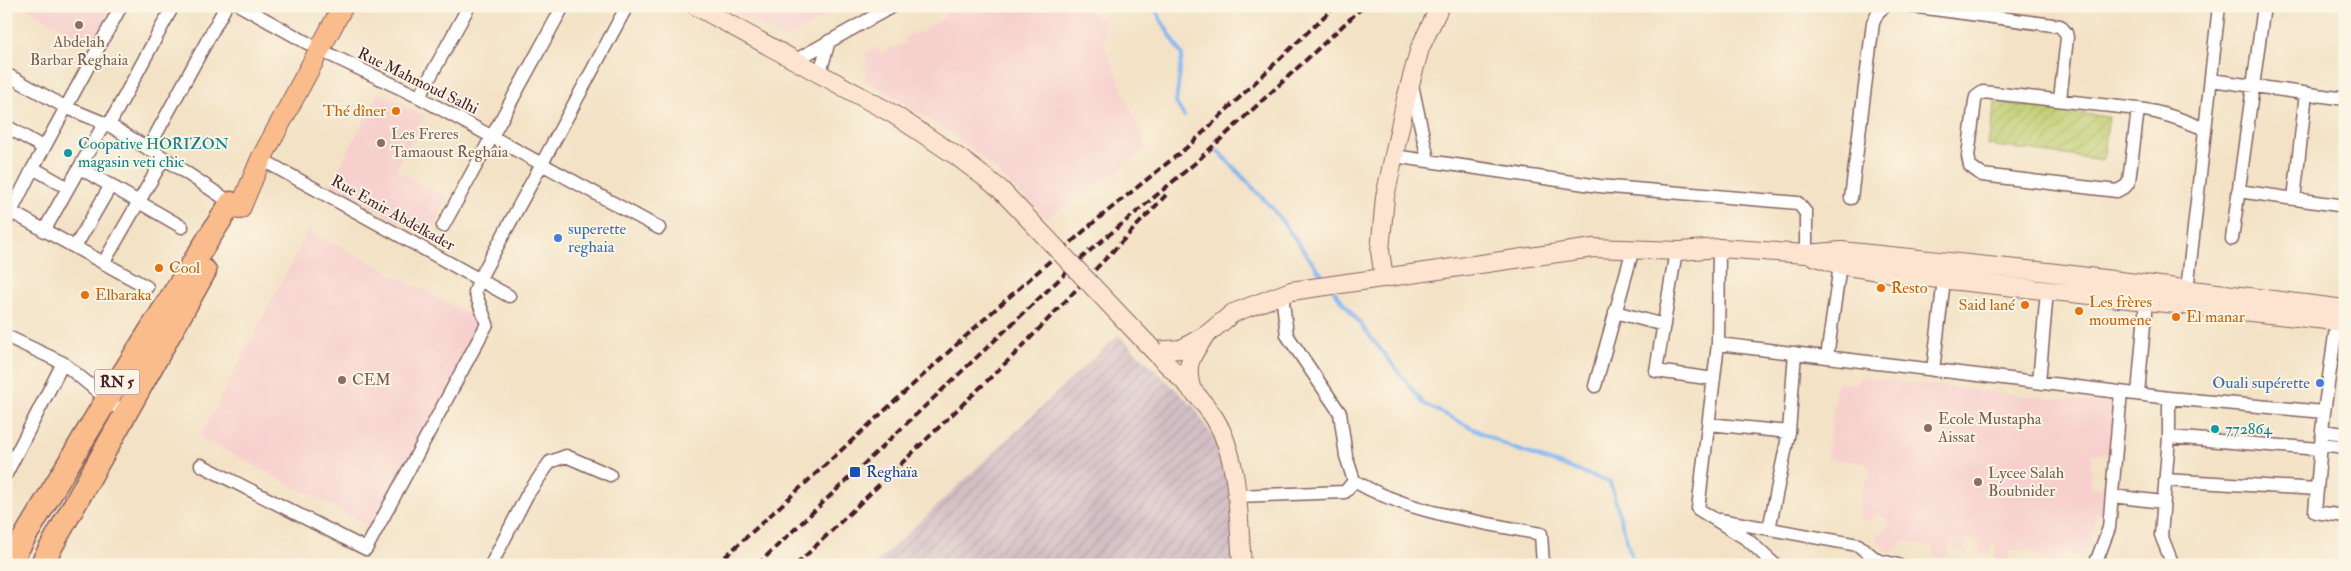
<svg xmlns="http://www.w3.org/2000/svg" width="2351" height="571" font-family="'IM FELL Double Pica',serif">
<style>
.built{fill:#f7d0ce}
.industrial{fill:url(#industrial-furrows)}
.garden{fill:url(#garden-furrows);stroke:#84764c}
.lines{fill:none;stroke-linecap:round;stroke-linejoin:round}
.stream{stroke:#87b7f3;stroke-width:4}
.street-casing{stroke:#856361;stroke-width:15}
.secondary-casing{stroke:#856361;stroke-width:20}
.primary-casing{stroke:#856361;stroke-width:22}
.highway-casing{stroke:#856361;stroke-width:25}
.street{stroke:#fff;stroke-width:12}
.secondary{stroke:#fde4d1;stroke-width:18}
.primary{stroke:#fabc8b;stroke-width:20}
.highway{stroke:#fabc8b;stroke-width:22}
.rail{stroke:#4a1f2b;stroke-width:4;stroke-dasharray:8 4;stroke-linecap:butt}
.secondary-bridge-casing{stroke:#856361;stroke-width:20;stroke-linecap:butt}
.secondary-bridge{stroke:#fde4d1;stroke-width:18}
.education-dot{fill:#8d6e63;stroke:#fcf5e5;stroke-width:2}
.food-dot{fill:#e8710a;stroke:#fcf5e5;stroke-width:2}
.culture-dot{fill:#0f9aa8;stroke:#fcf5e5;stroke-width:2}
.shop-dot{fill:#3f7fe0;stroke:#fcf5e5;stroke-width:2}
.transit-dot{fill:#1a4fb4;stroke:#fcf5e5;stroke-width:2}
.labels{text-anchor:middle;dominant-baseline:central;stroke-width:4;stroke-linejoin:round;paint-order:stroke}
.shield{fill:#fcf5e5;stroke:#7f5f63;stroke-width:1}
.shield-label{font-size:15px;font-weight:bold;fill:#4a1f2b}
.education-label{font-size:16px;fill:#785e54;stroke:#fcf5e5;text-anchor:start}
.street-label{font-size:16px;fill:#4a1f2b;stroke:#fcf5e5}
.food-label{font-size:16px;fill:#c56008;stroke:#fcf5e5;text-anchor:start}
.culture-label{font-size:16px;fill:#0d838f;stroke:#fcf5e5;text-anchor:start}
.shop-label{font-size:16px;fill:#366cbe;stroke:#fcf5e5;text-anchor:start}
.transit-label{font-size:16px;fill:#164399;stroke:#fcf5e5;text-anchor:start}
</style>
<defs>
<pattern id="industrial-furrows" width="10" height="10" patternUnits="userSpaceOnUse" patternTransform="scale(1.25)"><rect width="10" height="10" fill="#d2bec4"/><path d="M-1 1l2-2M0 10L10 0M9 11l2-2" fill="none" stroke="#b6a3a9"/></pattern>
<pattern id="garden-furrows" width="10" height="10" patternUnits="userSpaceOnUse" patternTransform="scale(1.25)"><rect width="10" height="10" fill="#becc6e"/><path d="M-1 1l2-2M0 10L10 0M9 11l2-2" fill="none" stroke="#a5af5f"/></pattern>
</defs>
<rect width="100%" height="100%" fill="#fcf5e5"/>
<filter id="ink" filterUnits="userSpaceOnUse"><feTurbulence type="fractalNoise" baseFrequency=".02" numOctaves="2"/><feDisplacementMap in="SourceGraphic" scale="10" xChannelSelector="R" yChannelSelector="G"/><feConvolveMatrix kernelMatrix="1 2 1 2 8 2 1 2 1" color-interpolation-filters="sRGB"/></filter>
<filter id="wash" filterUnits="userSpaceOnUse"><feTurbulence type="fractalNoise" baseFrequency=".0096" numOctaves="4" result="noise"/><feDisplacementMap in="SourceGraphic" scale="20" xChannelSelector="R" yChannelSelector="G"/><feGaussianBlur stdDeviation="1.12" result="paint"/><feColorMatrix in="noise" values="0 0 0 0 0 0 0 0 0 0 0 0 0 0 0 0 0 1.4 0 .05"/><feComposite in="paint" operator="in"/></filter>
<g filter="url(#wash)">
<rect width="100%" height="100%" fill="#f3e2c5"/>
<path class="built" d="M23,6h90l-22,38z
M727,6h117l-58,32z
M954,6h129l21,15 1,26 42,102 -100,69 -69,-64 -38,-28 -75,-47 1,-26 10,-7 5,8 12,-8 3,2 11,-6 -3,-4 7,-4 9,-1 26,-17 -2,-3z
M379,92l45,24 -28,54 52,28 -21,39 -97,-52z
M309,230l174,92 -109,206 -174,-91z
M1859,377l168,19 89,8 -4,50h-20l-2,30 7,4h10l-1,10 -3,1 -1,14h-6l-5,31 -12,11 -15,-2 -14,12h-4l-13,-14 -22,-1 -2,12h-14l1,-19h-4l-2,10h-11l2,-12 -15,-2 -2,12 -10,-1 1,-10h-5l-2,18 -15,-3 1,-7 -30,-7 -15,13 -14,-16 15,-13 -11,-13 -10,9 -11,-4 7,-37h5l1,-6 -2,-10 -42,-5 10,-77 20,2z"/>
<path class="industrial" d="M1118,335l77,73 19,32 15,43 6,82h-361z"/>
<path class="garden" d="M1995,102l114,15 -6,43 -115,-15z"/>
<g class="lines">
<path class="stream" d="M1156,6l2,9 24,40 -6,48 8,13
M1218,151l55,58 54,73
M1334,291l90,113 86,43 100,35 24,83"/>
</g>
</g>
<g filter="url(#ink)">
<g class="lines">
<defs>
<path id="street" d="M241,6l79,44 99,47 240,131
M1911,6l149,20 6,7 1,5 -7,61
M796,60l97,-54
M6,74l59,33 44,18 55,33 72,48
M825,78l-4,-9 8,-28
M2211,80l134,19
M1412,85l16,75
M419,97l50,-91
M2138,109l-9,72 -3,5 -9,5 -135,-16 -12,-9 -2,-10 7,-55 1,-4 7,-5 155,17c24,3 45,11 67,20
M104,124l-36,64 -35,-20 88,-162
M109,125l64,-119
M6,126l38,22
M148,149l78,-143
M1394,156l205,30 199,17 8,10v41
M261,159l248,137
M80,168l102,59
M2238,191l107,15
M1851,198l22,-175 5,-11 7,-6
M2294,199l12,-106
M6,209l141,78
M6,222l27,-54
M443,226l118,-216
M44,231l24,-43
M2232,239l32,-233
M75,247l36,-62
M1719,248l-1,96 -20,165 50,31 27,25
M1676,251l-20,120 58,8
M104,262l60,-104
M2187,290l32,-284
M1282,294l5,41 53,78 6,43 8,25c57,33 123,40 187,53l2,31
M1615,312l49,13
M6,336l57,27 61,50
M1718,344l451,54
M1827,357l13,-92
M1933,370l11,-90
M2039,382l8,-91
M1595,386l38,-137
M2138,394l8,-93
M2324,412l-2,19 23,3
M1709,424l80,8
M2322,436l-1,8 24,3
M2169,437l150,12
M2321,444l-6,68 30,4
M201,465l165,84 121,-225 -12,-32 4,-12 148,-274
M6,474l57,-111
M2165,480l152,9
M1236,496l109,-4 9,-11
M2112,496l51,6
M1720,520l138,25 19,15 21,5
M1769,529l20,-97 6,-79
M491,565l36,-70 23,-33 16,-6 44,19
M2095,565l14,-37 12,-136
M2173,565l-12,-30 8,-98v-39l155,14 13,-91"/>
<path id="secondary" d="M696,6l197,108 65,43 42,32
M1813,256l27,9 71,11 434,46
M1384,278l-4,-27 5,-54 21,-98 14,-51 20,-42
M1154,351l27,-2 25,-14 27,-22 58,-22 302,-43 87,3 39,-3 87,6 35,-3 207,21 297,37
M1154,351c20,21 45,43 61,68 25,41 23,99 27,146
M1192,391c-7,-24 -3,-33 11,-52"/>
<path id="primary" d="M240,209l21,-50 82,-153"/>
<path id="highway" d="M8,565l99,-166 124,-196
M41,565l164,-294"/>
</defs>
<use href="#street" class="street-casing"/>
<use href="#secondary" class="secondary-casing"/>
<use href="#primary" class="primary-casing"/>
<use href="#highway" class="highway-casing"/>
<use href="#street" class="street"/>
<use href="#secondary" class="secondary"/>
<use href="#primary" class="primary"/>
<use href="#highway" class="highway"/>
<path class="rail" d="M716,565l274,-251 104,-92 97,-78 144,-138
M757,565l329,-311 108,-90 170,-158
M796,565l221,-213 149,-157"/>
<defs>
<path id="secondary-bridge" d="M1000,189l154,162"/>
</defs>
<use href="#secondary-bridge" class="secondary-bridge-casing"/>
<use href="#secondary-bridge" class="secondary-bridge"/>
</g>
</g>
<g class="education-dot">
<circle cx="79" cy="25" r="5"/>
<circle cx="381" cy="143" r="5"/>
<circle cx="342" cy="380" r="5"/>
<circle cx="1928" cy="428" r="5"/>
<circle cx="1978" cy="482" r="5"/>
</g>
<g class="food-dot">
<circle cx="396" cy="111" r="5"/>
<circle cx="159" cy="268" r="5"/>
<circle cx="1881" cy="288" r="5"/>
<circle cx="85" cy="295" r="5"/>
<circle cx="2025" cy="305" r="5"/>
<circle cx="2079" cy="311" r="5"/>
<circle cx="2176" cy="317" r="5"/>
</g>
<g class="culture-dot">
<circle cx="68" cy="153" r="5"/>
<circle cx="2215" cy="429" r="5"/>
</g>
<g class="shop-dot">
<circle cx="558" cy="238" r="5"/>
<circle cx="2320" cy="383" r="5"/>
</g>
<rect class="transit-dot" x="849" y="466" width="12" height="12" rx="2.5"/>
<g class="labels">
<rect class="shield" x="94.5" y="369.5" width="45" height="25" rx="4"/>
<g class="shield-label">
<text x="117" y="382">RN 5</text>
</g>
<g class="education-label">
<text x="79" y="42" text-anchor="middle">Abdelah<tspan x="79" dy="18">Barbar Reghaia</tspan></text>
<text x="391" y="134">Les Freres<tspan x="391" dy="18">Tamaoust Reghaia</tspan></text>
<text x="352" y="380">CEM</text>
<text x="1938" y="419">Ecole Mustapha<tspan x="1938" dy="18">Aissat</tspan></text>
<text x="1988" y="473">Lycee Salah<tspan x="1988" dy="18">Boubnider</tspan></text>
</g>
<g class="street-label">
<text transform="translate(418 81) rotate(26)">Rue Mahmoud Salhi</text>
<text transform="translate(393 213) rotate(29)">Rue Emir Abdelkader</text>
</g>
<g class="food-label">
<text x="386" y="111" text-anchor="end">Thé dîner</text>
<text x="169" y="268">Cool</text>
<text x="1891" y="288">Resto</text>
<text x="95" y="295">Elbaraka</text>
<text x="2089" y="302">Les frères<tspan x="2089" dy="18">moumene</tspan></text>
<text x="2015" y="305" text-anchor="end">Said lané</text>
<text x="2186" y="317">El manar</text>
</g>
<g class="culture-label">
<text x="78" y="144">Coopative HORIZON<tspan x="78" dy="18">magasin veti chic</tspan></text>
<text x="2225" y="429">772864</text>
</g>
<g class="shop-label">
<text x="568" y="229">superette<tspan x="568" dy="18">reghaia</tspan></text>
<text x="2310" y="383" text-anchor="end">Ouali supérette</text>
</g>
<g class="transit-label">
<text x="866" y="472">Reghaïa</text>
</g>
</g>
<rect width="2351" height="571" fill="none" stroke="#fcf5e5" stroke-width="25"/>
</svg>
